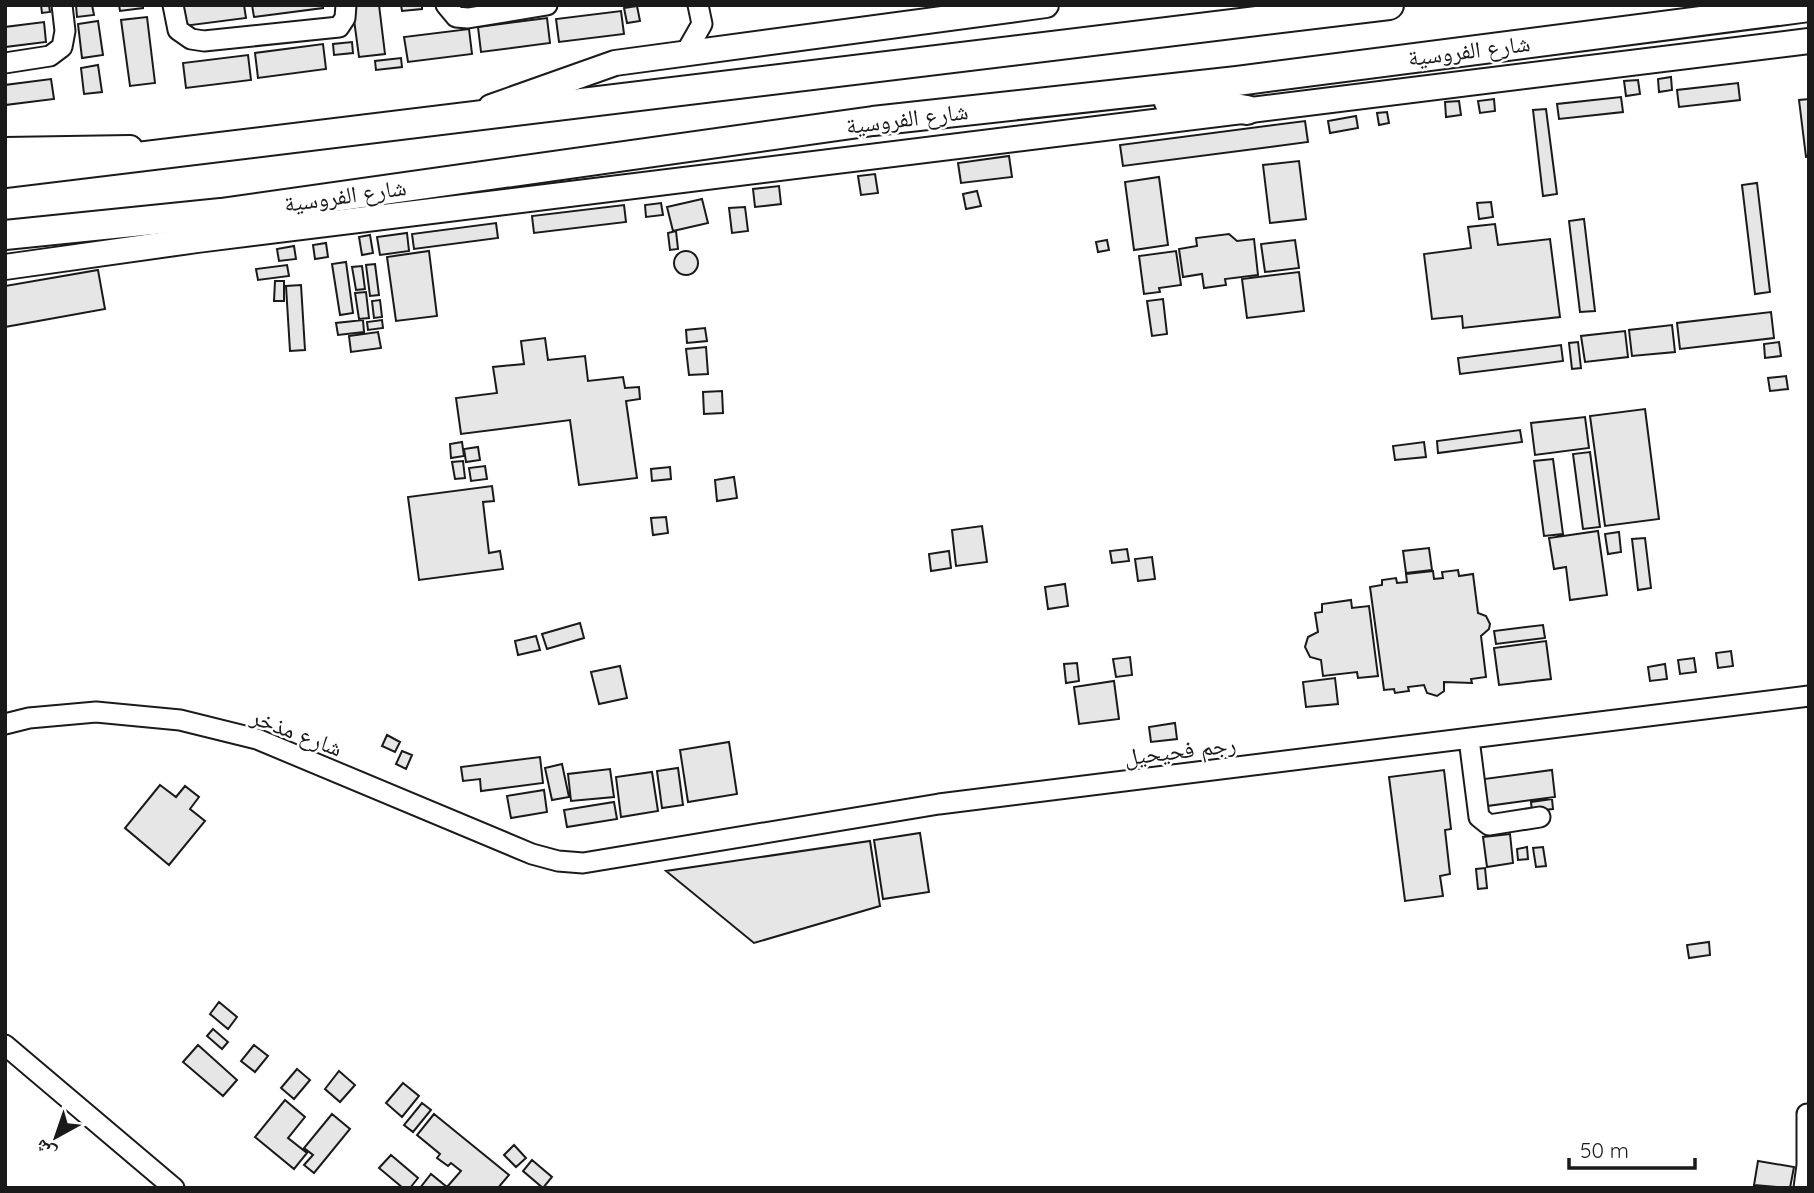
<svg xmlns="http://www.w3.org/2000/svg" width="1814" height="1193" font-family="Quicksand,'Noto Naskh Arabic',sans-serif">
<style>
.building{fill:#e6e6e6;stroke:#1a1a1a;stroke-width:2}
.lines{fill:none;stroke-linecap:round;stroke-linejoin:round}
.minor-casing{stroke:#1a1a1a;stroke-width:23}
.major-casing{stroke:#1a1a1a;stroke-width:28}
.highway-casing{stroke:#1a1a1a;stroke-width:32}
.minor{stroke:#fff;stroke-width:19}
.major{stroke:#fff;stroke-width:24}
.highway{stroke:#fff;stroke-width:28}
.labels{text-anchor:middle;dominant-baseline:central;stroke-width:5;stroke-linejoin:round;paint-order:stroke}
.street-label{font-size:23px;fill:#1a1a1a;stroke:#fff}
</style>
<rect width="100%" height="100%" fill="#fff"/>
<path class="building" d="M41,5h8l1,7 -8,1z
M76,5h16l2,10 -17,2z
M119,5h24v3l-23,3z
M182,5h62l2,13 -62,8z
M252,5h71v3l-69,9z
M352,5h27l6,49 -26,3z
M401,5h21v4l-20,2z
M637,6l3,15 -13,2 -3,-15z
M621,11l3,23 -65,8 -3,-23z
M147,17l8,66 -25,3 -9,-66z
M547,18l3,25 -69,9 -3,-25z
M98,21l5,34 -21,3 -4,-34z
M44,22l2,20 -41,5v-20z
M469,29l3,25 -64,8 -4,-25z
M352,42l1,11 -19,2 -1,-11z
M323,44l3,25 -68,9 -3,-25z
M248,55l3,25 -65,8 -3,-25z
M401,58l1,9 -26,3 -1,-9z
M98,65l4,27 -18,2 -3,-26z
M1671,77l1,13 -13,2 -1,-13z
M51,79l3,20 -49,6v-20z
M1638,80l2,14 -14,2 -2,-15z
M1738,83l2,17 -61,7 -2,-17z
M1621,97l2,15 -64,7 -2,-15z
M1494,99l1,12 -15,2 -2,-12z
M1809,99v57l-3,1 -7,-57z
M1459,101l2,14 -15,2 -1,-15z
M1546,109l11,85 -14,2 -10,-86z
M1387,112l2,11 -10,2 -2,-12z
M1356,116l2,12 -28,5 -2,-12z
M1305,121l3,21 -185,24 -3,-21z
M1009,156l3,21 -51,6 -3,-20z
M1299,161l7,58 -36,4 -7,-58z
M875,174l3,19 -17,2 -3,-19z
M1159,177l9,68 -34,5 -9,-68z
M1757,183l13,109 -15,2 -13,-109z
M779,186l2,18 -26,3 -2,-18z
M977,191l4,15 -15,3 -3,-15z
M702,199l6,24 -35,8 -6,-24z
M1491,202l2,15 -14,2 -2,-16z
M661,203l2,12 -17,2 -1,-12z
M624,205l2,17 -92,11 -2,-17z
M745,207l3,24 -16,2 -3,-25z
M1584,219l11,92 -15,1 -11,-91z
M496,223l2,15 -84,11 -2,-15z
M1495,224l3,21 52,-6 10,78 -97,11 -1,-12 -30,3 -8,-65 47,-6 -3,-21z
M676,231l2,18 -8,1 -2,-17z
M407,233l2,18 -29,4 -3,-18z
M1229,234l8,7 17,-2 4,36 -33,4 1,6 -22,3 -2,-14 -19,3 -4,-28 18,-3 -1,-8z
M370,235l3,18 -11,2 -3,-18z
M1107,240l2,10 -11,2 -2,-10z
M1295,240l4,28 -34,4 -4,-28z
M326,243l2,14 -13,2 -2,-14z
M294,246l2,13 -17,2 -2,-12z
M429,251l8,65 -41,5 -9,-64z
M1176,251l5,34 -22,3 1,4 -16,2 -5,-38z
M674 263a12 12 0 1 1 24 0a12 12 0 1 1-24 0Z
M346,262l7,51 -13,2 -8,-51z
M375,264l4,31 -9,1 -4,-31z
M287,265l2,11 -31,4 -2,-11z
M362,266l3,23 -9,1 -4,-23z
M98,270l7,39 -100,18v-41z
M1299,272l5,39 -57,7 -5,-39z
M275,281h9v20h-10z
M301,285l4,65 -15,1 -4,-65z
M366,292l3,26 -10,1 -4,-26z
M1163,299l4,35 -15,2 -5,-35z
M380,300l2,17 -8,1 -2,-17z
M1771,312l3,26 -94,11 -3,-26z
M363,320l1,12 -26,3 -2,-12z
M382,320l1,8 -15,2 -1,-8z
M1672,325l3,27 -43,4 -3,-26z
M705,328l2,13 -20,2 -1,-13z
M1625,331l3,26 -43,5 -4,-26z
M378,332l3,16 -30,4 -2,-16z
M545,338l3,22 37,-4 3,25 35,-4 2,11 14,-1 1,12 -14,2 11,77 -58,7 -9,-65 -109,14 -5,-36 41,-5 -4,-26 31,-3 -3,-23z
M1578,342l3,26 -9,1 -3,-26z
M1779,342l2,14 -16,2 -1,-14z
M1561,345l2,16 -103,13 -2,-16z
M706,347l2,27 -19,1 -3,-26z
M1786,376l2,13 -18,2 -2,-13z
M722,391l1,22 -19,1 -1,-22z
M1645,409l14,110 -54,7 -15,-110z
M1585,417l4,31 -54,7 -4,-32z
M1520,430l2,12 -84,11 -1,-12z
M462,442l2,14 -13,2 -1,-14z
M1424,442l2,15 -31,3 -2,-14z
M478,447l2,13 -14,2 -2,-13z
M1590,452l10,75 -17,2 -10,-75z
M1553,459l10,75 -19,2 -10,-75z
M463,461l2,17 -10,1 -3,-17z
M485,466l2,13 -16,2 -2,-13z
M670,467l1,12 -19,2 -1,-12z
M734,477l3,21 -20,3 -2,-21z
M492,486l2,15 -11,1 6,51 11,-2 3,18 -84,11 -11,-83z
M666,517l2,16 -15,2 -2,-17z
M982,526l5,36 -31,4 -4,-36z
M1598,531l9,64 -37,5 -4,-33 -12,2 -5,-31z
M1619,532l2,20 -13,2 -3,-20z
M1645,538l6,50 -13,2 -6,-51z
M1429,548l3,22 -26,3 -3,-22z
M1127,549l2,12 -17,2 -2,-12z
M949,551l2,17 -20,3 -2,-17z
M1152,557l3,22 -17,2 -3,-22z
M1458,570l1,6 14,-2 5,39 8,3 4,8 -1,5 -8,7 5,41 -15,2 1,4 -28,-1v9l-7,5 -10,-3 -3,-8 -16,2 1,4 -14,2 -1,-4 -10,1 -14,-103 12,-2v-5l14,-2 1,5 10,-1 -1,-8 27,-3 1,8 9,-1 -1,-6z
M1065,584l3,22 -20,3 -3,-22z
M1351,600l1,8 17,-2 9,70 -20,2 -1,-6 -34,4 -2,-16 -11,-3 -5,-10 3,-10 10,-5 -3,-19 7,-1v-8z
M580,623l4,15 -37,11 -5,-15z
M1543,625l2,13 -49,6 -2,-13z
M536,636l4,14 -22,5 -3,-14z
M1546,641l5,38 -52,6 -5,-37z
M1731,651l2,15 -15,2 -2,-15z
M1130,657l2,18 -16,2 -3,-18z
M1694,658l2,14 -16,2 -2,-14z
M1077,663l2,18 -13,2 -2,-19z
M1665,664l2,15 -17,2 -2,-14z
M620,666l7,32 -28,6 -8,-32z
M1335,678l3,26 -32,3 -3,-25z
M1114,681l5,38 -40,5 -5,-37z
M1175,723l2,16 -26,3 -2,-15z
M387,735l13,7 -5,10 -13,-6z
M729,742l8,52 -49,8 -8,-52z
M402,751l10,4 -6,14 -10,-5z
M540,757l3,26 -62,8 -1,-12 -17,2 -2,-14z
M562,764l7,33 -17,3 -7,-32z
M678,768l5,37 -21,3 -5,-37z
M610,769l4,28 -43,4 -3,-27z
M1444,770l7,59 -6,1 5,44 -10,2 3,20 -38,5 -16,-124z
M1552,770l3,27 -68,9 -3,-27z
M652,772l6,39 -37,6 -5,-40z
M160,785l16,12 9,-11 14,11 -9,12 15,12 -36,44 -44,-37z
M544,790l3,22 -36,6 -4,-22z
M1552,799l1,10 -21,2 -1,-9z
M614,802l3,17 -50,8 -3,-17z
M920,833l9,59 -46,7 -9,-59z
M1510,834l3,29 -26,4 -4,-30z
M870,841l10,65 -126,37 -88,-72z
M1527,847l1,12 -10,1 -1,-11z
M1543,847l3,19 -10,1 -3,-19z
M1485,868l2,20 -9,1 -2,-20z
M1709,942l1,13 -21,3 -2,-13z
M219,1002l18,15 -9,12 -18,-15z
M213,1029l15,13 -6,7 -15,-13z
M198,1045l39,35 -14,16 -40,-34z
M254,1045l14,11 -13,16 -14,-11z
M297,1069l13,11 -16,19 -13,-11z
M339,1071l16,14 -15,17 -15,-13z
M403,1083l16,13 -17,21 -16,-14z
M285,1100l20,17 -17,21 19,15 -13,16 -39,-32z
M422,1103l9,7 -18,22 -9,-7z
M332,1114l18,15 -36,44 -10,-8 9,-10 -9,-7z
M434,1114l75,61 -11,13h-78l11,-14 16,13 14,-16 -10,-8 -3,3 -11,-8 3,-4 -23,-19z
M514,1145l12,13 -10,9 -12,-12z
M391,1155l27,23 -8,10h-7l-24,-20z
M532,1160l20,17 -9,11 -20,-17z
M1758,1161l36,6 -4,21 -36,-3z"/>
<g class="lines">
<defs>
<path id="minor" d="M173,5l5,25 13,9 13,2 135,-14 6,-9 1,-13
M446,5l10,12 12,1 79,-13
M686,52l16,-28 -4,-19
M5,63l45,-7 12,-9 3,-16 -3,-26
M5,724l24,-6 67,-6 84,8 77,19 275,115 26,7 25,2 356,-59 870,-108
M1469,739l10,78 10,8 51,-8
M5,1045l169,143
M1804,1188l3,-23v-51"/>
<path id="major" d="M491,107l124,-44 431,-58
M5,150l125,-2
M5,267l192,-27 1612,-199"/>
<path id="highway" d="M1169,102h28l50,8
M5,173l1384,-168
M5,235l216,-22 652,-92 364,-40 572,-74"/>
</defs>
<use href="#minor" class="minor-casing"/>
<use href="#major" class="major-casing"/>
<use href="#highway" class="highway-casing"/>
<use href="#minor" class="minor"/>
<use href="#major" class="major"/>
<use href="#highway" class="highway"/>
</g>
<g class="labels">
<g class="street-label">
<text transform="translate(1469 50) rotate(-7)">شارع الفروسية</text>
<text transform="translate(907 118) rotate(-7)">شارع الفروسية</text>
<text transform="translate(345 195) rotate(-8)">شارع الفروسية</text>
<text transform="translate(297 732) rotate(21)">شارع مذخر</text>
<text transform="translate(1180 750) rotate(-7)">رجم فحيحيل</text>
</g>
</g>
<rect width="1814" height="1193" fill="none" stroke="#1a1a1a" stroke-width="14"/>
<g transform="translate(56 1137) rotate(220)" stroke="#ffffff" stroke-width="5" paint-order="stroke">
<path d="M0-5L12 26L0 18L-12 26Z" fill="#1a1a1a"/>
<text y="-10" font-size="19" font-weight="bold" text-anchor="middle" fill="#1a1a1a">ش</text>
</g>
<path d="M1569 1158v10h126v-10" fill="none" stroke="#1a1a1a" stroke-width="3.5"/>
<text x="1580" y="1158" font-size="21" fill="#1a1a1a" stroke="#ffffff" stroke-width="5" paint-order="stroke">50 m</text>
</svg>
